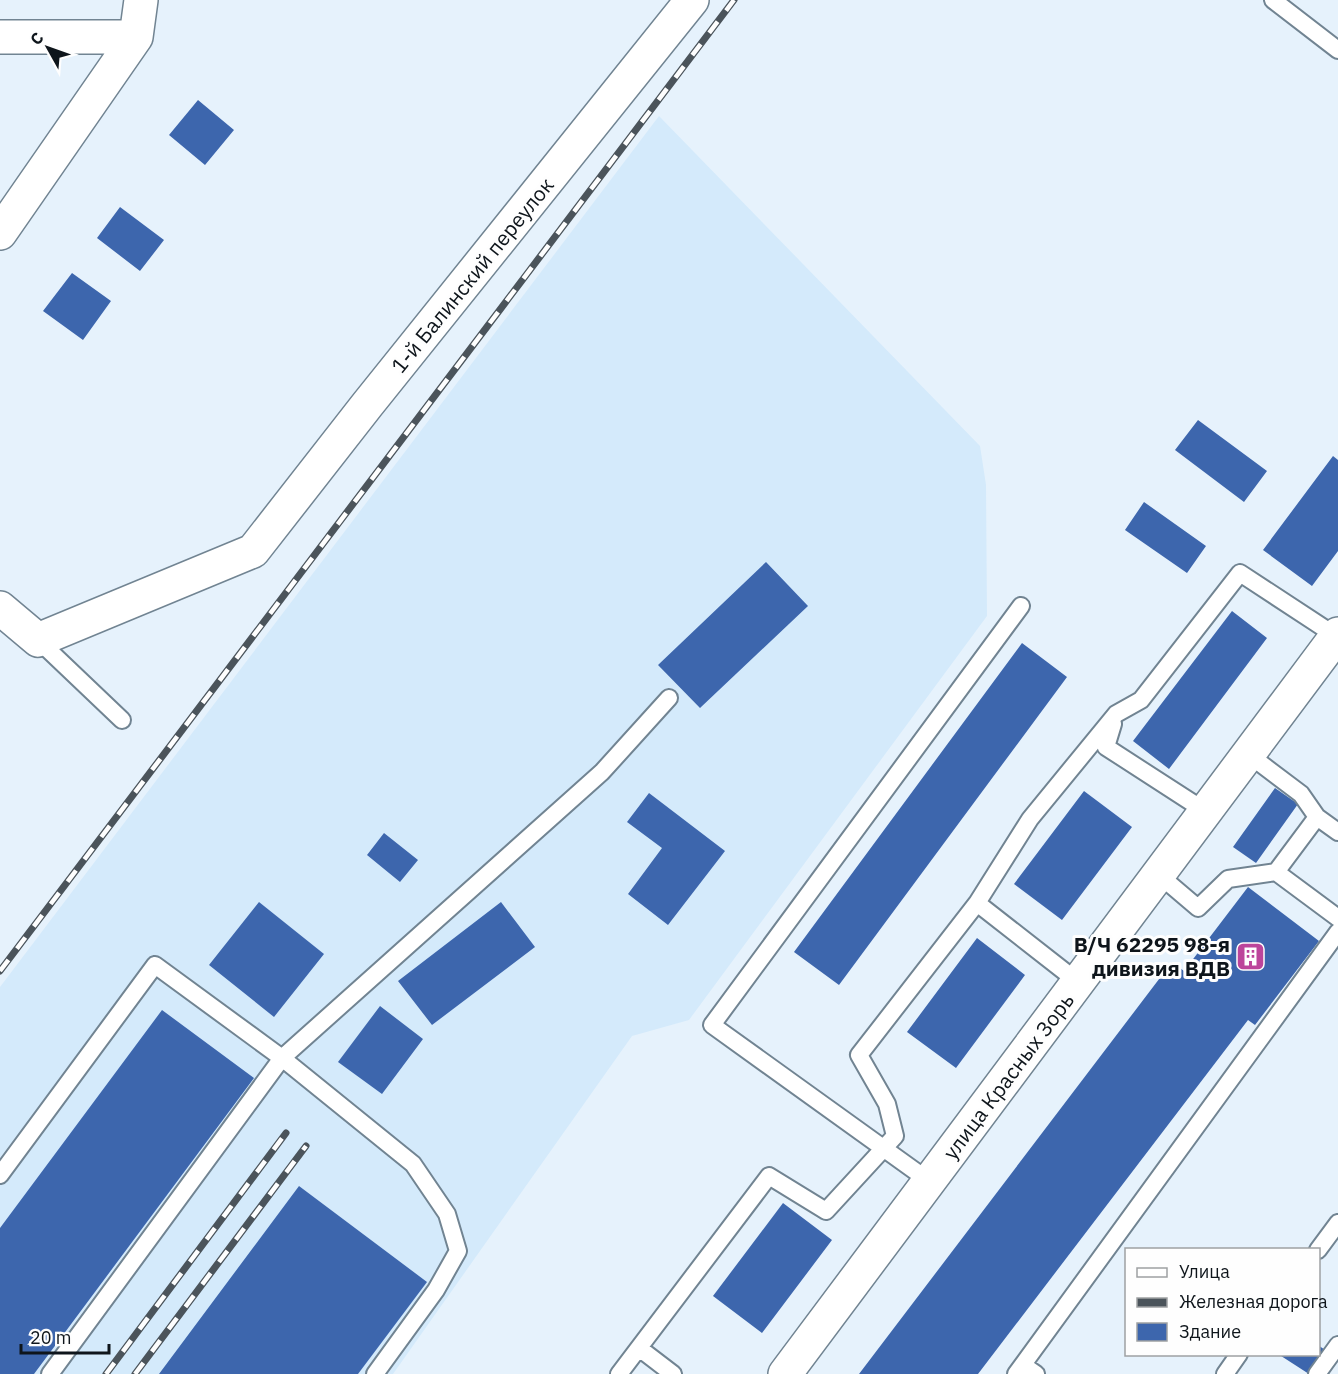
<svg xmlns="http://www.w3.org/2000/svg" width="1338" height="1374" font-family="'IBM Plex Sans',sans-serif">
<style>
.built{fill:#d4eafb}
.building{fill:#3d66ad}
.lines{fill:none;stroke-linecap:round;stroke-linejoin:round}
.lane-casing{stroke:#718492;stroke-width:20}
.street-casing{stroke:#718492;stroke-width:36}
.lane{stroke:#fff;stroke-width:16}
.street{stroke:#fff;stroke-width:33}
.rail-casing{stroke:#4b545b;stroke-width:7}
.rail{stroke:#fefefe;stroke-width:4.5;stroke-dasharray:14;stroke-linecap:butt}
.labels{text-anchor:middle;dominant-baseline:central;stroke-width:6;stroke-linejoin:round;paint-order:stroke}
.street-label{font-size:21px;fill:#0e151b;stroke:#fefefe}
.poi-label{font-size:21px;font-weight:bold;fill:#0e151b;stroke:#fefefe;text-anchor:end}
</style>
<rect width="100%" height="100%" fill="#e6f2fc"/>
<path class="built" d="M659,116l321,330 6,39 1,131 -298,404 -57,16 -239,338h-393v-387z"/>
<path class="building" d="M198,100l36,30 -29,35 -36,-30z
M120,207l44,33 -24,31 -43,-33z
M72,273l39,28 -28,39 -40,-29z
M1198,420l69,51 -23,31 -69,-52z
M1333,456l5,4v91l-26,35 -49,-36z
M1144,502l62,44 -19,27 -62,-43z
M766,562l42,44 -108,102 -42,-43z
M1232,611l35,27 -98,131 -36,-28z
M1022,643l45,34 -228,308 -45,-33z
M1275,788l23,16 -42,59 -23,-16z
M1084,791l48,36 -70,93 -48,-36z
M649,793l76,58 -57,74 -40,-31 34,-46 -35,-26z
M384,833l34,27 -18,22 -33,-27z
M1248,887l71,54 -64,84 -7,-5 -270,354h-119l313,-412 12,9z
M259,902l65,52 -50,63 -65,-52z
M501,902l34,45 -103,78 -34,-44z
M977,938l48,37 -69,93 -49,-36z
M380,1006l43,33 -41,55 -44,-32z
M162,1010l92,68 -220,296h-34v-146z
M299,1186l128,96 -69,92h-199z
M783,1203l49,37 -70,93 -49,-37z
M1318,1345l7,5 -16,24 -31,-20h40z"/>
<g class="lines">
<defs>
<path id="lane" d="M1273,0l65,50
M38,640l84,80
M1113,724l-7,23 99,64
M1248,754l53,40 16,23
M1338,832l-21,-15 -41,55 62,46
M1158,874l40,34 30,-29 48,-7
M977,903l53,-84 86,-105 25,-14 99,-127 96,63
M0,1175l155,-210 127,93 131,106 34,50 11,37 -22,39 -61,84
M929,1181l-217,-156 309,-419
M1318,1250l20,-27
M639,1348l34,26
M1023,1365l13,9
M50,1374l232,-316 320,-286 67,-74
M619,1374l150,-198 57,35 69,-75 -8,-32 -28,-49 118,-152 101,79
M1016,1374l322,-442
M1225,1374l14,-20
M1317,1374l21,-29"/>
<path id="street" d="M0,37h136
M0,233l136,-196 5,-37
M0,608l38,32 215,-89 114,-146 325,-405
M785,1374l553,-740"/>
</defs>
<use href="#lane" class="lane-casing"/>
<use href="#street" class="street-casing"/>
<use href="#lane" class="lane"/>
<use href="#street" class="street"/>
<defs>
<path id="rail" d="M0,971l734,-971
M106,1374l180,-241
M135,1374l171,-228"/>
</defs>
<use href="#rail" class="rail-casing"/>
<use href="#rail" class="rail"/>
</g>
<defs>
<symbol id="building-square" viewBox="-11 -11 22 22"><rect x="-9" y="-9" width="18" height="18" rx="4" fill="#bc459b" stroke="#fefefe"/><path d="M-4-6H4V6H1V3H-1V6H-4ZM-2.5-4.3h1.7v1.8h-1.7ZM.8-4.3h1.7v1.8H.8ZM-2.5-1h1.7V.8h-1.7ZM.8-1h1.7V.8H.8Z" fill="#fff"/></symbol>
</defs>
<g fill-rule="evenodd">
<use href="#building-square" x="1234" y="940" width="33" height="33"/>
</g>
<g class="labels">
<g class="street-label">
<text transform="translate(472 275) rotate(-51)">1-й Балинский переулок</text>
<text transform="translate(1008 1076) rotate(-53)">улица Красных Зорь</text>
</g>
<g class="poi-label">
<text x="1230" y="944">В/Ч 62295 98-я<tspan x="1230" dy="24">дивизия ВДВ</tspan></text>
</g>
</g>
<rect x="1125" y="1248" width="195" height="108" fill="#fefefe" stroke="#9ea1a3" stroke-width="1.5"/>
<rect x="1137" y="1268" width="30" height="9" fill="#ffffff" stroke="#9ea1a3" stroke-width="1.5"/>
<text x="1179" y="1278" font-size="18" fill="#0e151b">Улица</text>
<rect x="1137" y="1298" width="30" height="9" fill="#4b545b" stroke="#9ea1a3" stroke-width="1.5"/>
<text x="1179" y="1308" font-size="18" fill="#0e151b">Железная дорога</text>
<rect x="1137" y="1323" width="30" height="18" fill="#3d66ad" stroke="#9ea1a3" stroke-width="1.5"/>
<text x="1179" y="1338" font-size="18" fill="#0e151b">Здание</text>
<g transform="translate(48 48) rotate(310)" stroke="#fefefe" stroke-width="4.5" paint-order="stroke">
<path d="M0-4.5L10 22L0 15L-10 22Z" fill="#0e151b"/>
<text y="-9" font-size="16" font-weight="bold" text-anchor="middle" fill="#0e151b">С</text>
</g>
<path d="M21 1344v9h88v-9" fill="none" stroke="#0e151b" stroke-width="3"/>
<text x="30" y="1344" font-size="18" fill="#0e151b" stroke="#fefefe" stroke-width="4.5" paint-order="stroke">20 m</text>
</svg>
